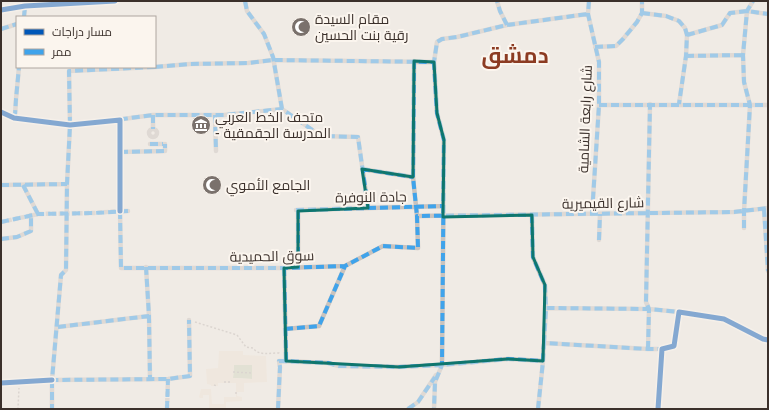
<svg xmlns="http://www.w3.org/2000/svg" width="769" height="410" font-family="Arial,Cairo,sans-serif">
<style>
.green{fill:#d1d6bf}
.plaza{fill:#eee3d5;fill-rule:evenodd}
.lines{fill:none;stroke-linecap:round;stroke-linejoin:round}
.pedestrian-tunnel{stroke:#ccc6c0;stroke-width:4.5;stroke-dasharray:4.5 2;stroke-linecap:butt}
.path{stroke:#c2bbb6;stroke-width:1.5;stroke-dasharray:2 2;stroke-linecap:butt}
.pedestrian{stroke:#c9c3be;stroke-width:4.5}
.minor{stroke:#c9c3be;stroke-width:6}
.quiet{stroke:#3fa3eb;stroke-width:4;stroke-dasharray:8 4;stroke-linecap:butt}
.cycleway-casing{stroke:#fbf5ee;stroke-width:8}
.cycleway{stroke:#0057b8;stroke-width:5}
.marked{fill:none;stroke:#0f766e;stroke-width:3;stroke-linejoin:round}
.labels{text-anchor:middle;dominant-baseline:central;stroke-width:4;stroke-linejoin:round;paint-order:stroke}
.poi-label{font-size:14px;fill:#3b302b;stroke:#fbf5ee;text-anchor:start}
.street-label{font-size:14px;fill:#3b302b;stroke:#fbf5ee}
.town-label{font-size:22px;font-weight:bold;fill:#8c3b22;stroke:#fbf5ee}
</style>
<rect width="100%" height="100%" fill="#f0ebe5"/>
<path class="green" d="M234,364l18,1v14l-19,-1z"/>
<path class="plaza" d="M219,351h24v4l23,1 1,26 -23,1v9h-7v4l5,1v4l-16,1v7h-17v-14h-6v3h-3l-1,-1 2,-8h10l1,15h12v-7h12v-14h-18v3h-7v-1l-4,-1 -1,-15 12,-1zM234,365h18v14l-19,-1z"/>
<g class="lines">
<path class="pedestrian-tunnel" d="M1,222l37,-8 56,-1 26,-2
M167,409l1,-30"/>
<path class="path" d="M195,322l42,13 9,12 7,1c6,8 16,5 26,5v2
M233,372l19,1
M224,382h6
M214,385l3,1
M236,394v-2
M17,409l1,-1 1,-20"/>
<path class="pedestrian" d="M245,1l2,10 17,23 9,23 9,52
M589,1l-1,13 11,48v43l-7,109
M642,13l24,3 13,5 6,7 2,7 -1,21 -7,48
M24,17l1,-11
M507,25l81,-11
M1,29l16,-5
M687,35l35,-10 8,-12 17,-2 21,3
M595,47l21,-1 7,-7 14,-17 5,-9v-12
M686,56l57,-1
M414,61l-1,116 4,39
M434,62l3,51 7,27 -2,225 -7,17 -1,27
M155,67l-86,4 1,54 -3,59 -1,86 -5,5 -9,105 116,-1 22,-3 -1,-56
M155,67l35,-3 58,-1 25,-3 161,2 3,-20 5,-3 15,-2 50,-12 -7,-14 -3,-10
M599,105h169
M153,115v14
M215,115l1,36
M14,118l1,-3 1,-16 3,-32
M120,120l3,-1 30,-4h71l58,-6 39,27 37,1 10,71
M149 133a4 4 0 1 1 8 0a4 4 0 1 1-8 0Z
M150,144h13
M120,152l45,-1v-7
M362,169l51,8
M1,185l66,-1
M23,185l15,29
M764,209l4,62
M296,210l147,-4
M128,211h-8l1,57h163l61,-2 38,-20 35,2 -1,-32 317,-4 34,-4
M298,211v56
M532,215l1,42 12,28 1,23 103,1 30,3
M744,228v-17l6,-106 -6,-23 -1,-27 4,-44 6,-10
M1,239l16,-2 14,-6v-16
M599,240l1,-26
M146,267l3,49 1,63
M284,268l2,93
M58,327l91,-11
M285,329l34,-3 26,-60
M544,343l2,-35
M648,349l1,-40 -3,-7 4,-198
M52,380v29
M278,409l2,-42 -1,-6 49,2 11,3 60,1 43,-2 66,-6 35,2
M408,409l10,-7 18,-27
M538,409l5,-48 1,-18 104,6h14"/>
<path class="minor" d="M1,10l24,-4 90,-5
M1,112l13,6 56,7 50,-5v91
M1,383l51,-3
M658,409l4,-60 12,-3 5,-34 45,7 39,20 5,1"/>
<path class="quiet" d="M245,1l2,10 17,23 9,23 9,52
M589,1l-1,13 11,48v43l-7,109
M642,13l24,3 13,5 6,7 2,7 -1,21 -7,48
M24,17l1,-11
M507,25l81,-11
M1,29l16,-5
M687,35l35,-10 8,-12 17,-2 21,3
M595,47l21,-1 7,-7 14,-17 5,-9v-12
M686,56l57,-1
M414,61l-1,116 4,39
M434,62l3,51 7,27 -2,225 -7,17 -1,27
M155,67l-86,4 1,54 -3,59 -1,86 -5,5 -9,105 116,-1 22,-3 -1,-56
M155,67l35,-3 58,-1 25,-3 161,2 3,-20 5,-3 15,-2 50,-12 -7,-14 -3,-10
M599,105h169
M153,115v14
M215,115l1,36
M14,118l1,-3 1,-16 3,-32
M120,120l3,-1 30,-4h71l58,-6 39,27 37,1 10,71
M150,144h13
M120,152l45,-1v-7
M362,169l51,8
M1,185l66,-1
M23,185l15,29
M764,209l4,62
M296,210l147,-4
M120,211l1,57h163l61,-2 38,-20 35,2 -1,-32 317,-4 34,-4
M298,211v56
M532,215l1,42 12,28 1,23 103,1 30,3
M1,222l37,-8 56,-1 34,-2
M744,228v-17l6,-106 -6,-23 -1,-27 4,-44 6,-10
M1,239l16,-2 14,-6v-16
M599,240l1,-26
M146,267l3,49 1,63
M284,268l2,93
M58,327l91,-11
M285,329l34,-3 26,-60
M544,343l2,-35
M648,349l1,-40 -3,-7 4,-198
M52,380v29
M167,409l1,-30
M278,409l2,-42 -1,-6 49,2 11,3 60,1 43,-2 66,-6 35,2
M408,409l10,-7 17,-25
M538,409l5,-48 1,-18 104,6h14"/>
<defs>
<path id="cycleway" d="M1,10l24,-4 90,-5
M1,112l13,6 56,7 50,-5v91
M1,383l51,-3
M658,409l4,-60 12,-3 5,-34 45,7 39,20 5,1"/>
</defs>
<use href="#cycleway" class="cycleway-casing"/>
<use href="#cycleway" class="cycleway"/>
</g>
<path d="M0 0H769V410H0ZM414,61l20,1 3,51 7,27 -1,77 89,-2 1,42 12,28 -2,76 -35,-2 -109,8 -113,-6 -2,-93 14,-1v-56l70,-3 -6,-39 51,8z" fill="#f0ebe5" fill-opacity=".55" fill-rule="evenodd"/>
<path class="marked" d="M414,61l20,1 3,51 7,27 -1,77 89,-2 1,42 12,28 -2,76 -35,-2 -109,8 -113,-6 -2,-93 14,-1v-56l70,-3 -6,-39 51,8z"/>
<defs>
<symbol id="mosque-disc" viewBox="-11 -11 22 22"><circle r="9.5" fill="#7a716c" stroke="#fbf5ee"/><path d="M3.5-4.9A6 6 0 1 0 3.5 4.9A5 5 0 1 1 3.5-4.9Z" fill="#fff"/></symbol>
<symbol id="museum-disc" viewBox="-11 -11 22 22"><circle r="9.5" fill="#7a716c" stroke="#fbf5ee"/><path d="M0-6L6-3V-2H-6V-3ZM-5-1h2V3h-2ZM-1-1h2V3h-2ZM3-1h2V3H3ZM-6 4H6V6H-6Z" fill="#fff"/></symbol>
</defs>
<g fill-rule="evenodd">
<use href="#mosque-disc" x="290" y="16" width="22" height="22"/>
<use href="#museum-disc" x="190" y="114" width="22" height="22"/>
<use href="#mosque-disc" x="201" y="174" width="22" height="22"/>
</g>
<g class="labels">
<g class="poi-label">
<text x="315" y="19">مقام السيدة<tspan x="315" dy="16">رقية بنت الحسين</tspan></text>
<text x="215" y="117">متحف الخط العربي<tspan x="215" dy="16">- المدرسة الجقمقية</tspan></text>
<text x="226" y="185">الجامع الأموي</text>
</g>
<g class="street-label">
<text transform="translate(585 119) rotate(-88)">شارع رابعة الشامية</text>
<text transform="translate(371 197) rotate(-1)">جادة النوفرة</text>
<text transform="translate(603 203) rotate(-1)">شارع القيميرية</text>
<text transform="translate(272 256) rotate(-1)">سوق الحميدية</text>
</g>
<g class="town-label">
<text x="515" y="55">دمشق</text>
</g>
</g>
<rect width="769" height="410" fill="none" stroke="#3b302b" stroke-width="4"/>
<rect x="16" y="16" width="140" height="52" fill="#fbf5ee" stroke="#aea6a0"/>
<rect x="24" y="29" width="20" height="6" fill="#0057b8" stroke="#aea6a0"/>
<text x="52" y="36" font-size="12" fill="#3b302b">مسار دراجات</text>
<rect x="24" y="49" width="20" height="6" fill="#3fa3eb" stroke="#aea6a0"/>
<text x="52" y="56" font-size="12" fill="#3b302b">ممر</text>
</svg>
